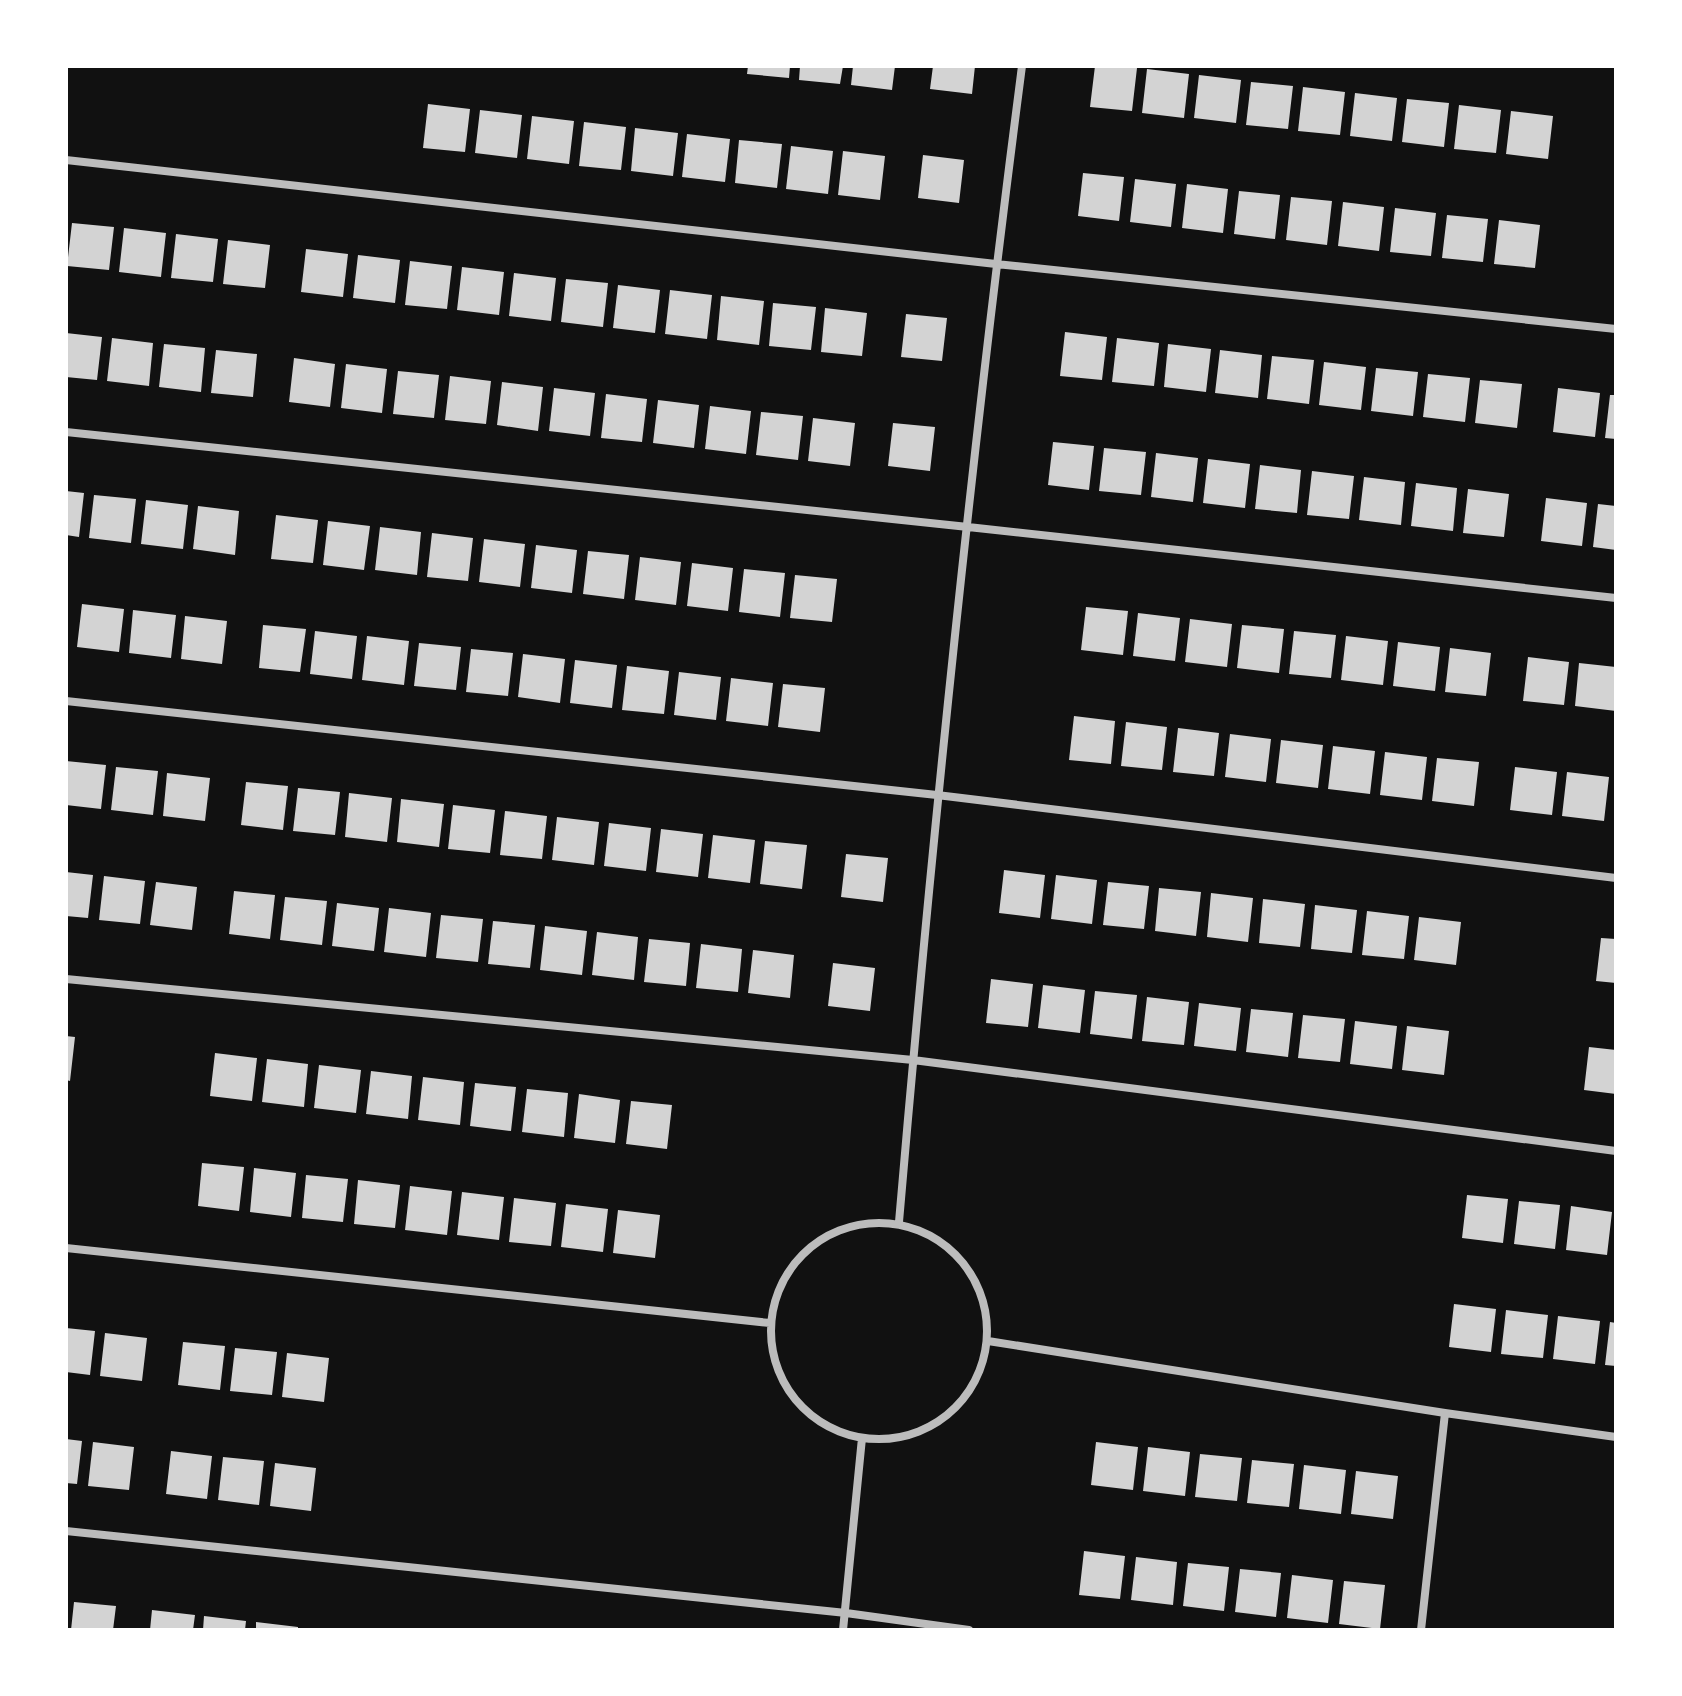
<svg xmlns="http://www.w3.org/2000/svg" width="1682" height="1696" font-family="Helvetica,sans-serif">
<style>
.building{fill:#d3d3d3}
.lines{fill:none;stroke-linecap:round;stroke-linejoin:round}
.minor{stroke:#bcbcbc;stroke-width:8}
</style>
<rect width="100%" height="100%" fill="#111"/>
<path class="building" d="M748,66h42l-1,12 -42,-4z
M800,66h43l-3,18 -41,-4z
M853,66h42l-3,24 -41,-5z
M933,66h42l-3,28 -42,-5z
M1095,66l42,2 -5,43 -42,-4z
M1147,69l42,5 -5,44 -42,-5z
M1199,75l42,5 -5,43 -42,-5z
M1251,82l42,4 -5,43 -42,-4z
M1303,87l42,5 -5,43 -42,-4z
M1355,93l42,5 -5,43 -42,-5z
M1407,99l42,4 -5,44 -42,-5z
M428,104l42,5 -5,43 -42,-4z
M1459,105l42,5 -5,43 -42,-4z
M480,110l42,5 -5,43 -42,-5z
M1511,111l42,5 -5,43 -42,-5z
M532,116l42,5 -5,43 -42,-5z
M584,122l42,5 -5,43 -42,-4z
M635,128l43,5 -5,43 -42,-5z
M687,134l43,5 -5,43 -43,-5z
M739,140l43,4 -5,44 -42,-5z
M791,146l42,5 -5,43 -42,-5z
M843,151l42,5 -5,44 -42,-5z
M923,155l41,5 -5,43 -41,-5z
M1083,173l41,4 -5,44 -41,-5z
M1135,179l41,5 -5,43 -41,-5z
M1187,184l41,5 -5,44 -41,-5z
M1239,191l41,4 -5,44 -41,-5z
M1291,197l41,4 -5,44 -41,-5z
M1343,202l41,5 -5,44 -41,-5z
M1395,208l41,5 -5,43 -41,-4z
M1447,215l41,4 -5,43 -41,-4z
M1499,220l41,5 -5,43 -41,-4z
M72,223l42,4 -5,43 -42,-4z
M124,228l42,5 -5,44 -42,-5z
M176,234l42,5 -5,43 -42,-4z
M228,240l42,5 -5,43 -42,-4z
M306,249l42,5 -5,43 -42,-5z
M358,255l42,5 -5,43 -42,-5z
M410,261l42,5 -5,43 -42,-4z
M462,267l42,5 -5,43 -42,-5z
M514,273l42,5 -5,43 -42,-5z
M566,279l42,4 -5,44 -42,-5z
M618,285l42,5 -5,43 -42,-5z
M670,290l42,5 -5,44 -42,-5z
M721,296l43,5 -5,44 -42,-5z
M773,303l43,4 -5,43 -42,-4z
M825,308l42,5 -5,43 -41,-4z
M906,314l41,4 -5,43 -41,-4z
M1065,332l42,5 -5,43 -42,-4z
M66,333l36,4 -5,43 -31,-3z
M112,338l41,5 -4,43 -42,-5z
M1117,338l42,5 -5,43 -42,-4z
M164,344l41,4 -4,44 -42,-5z
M1168,344l43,5 -5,43 -42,-5z
M216,350l41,4 -4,43 -42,-4z
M1220,350l42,5 -4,43 -43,-5z
M1272,356l42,4 -5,44 -42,-5z
M294,358l41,6 -5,43 -41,-5z
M1324,362l42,5 -5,43 -42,-5z
M346,364l41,5 -5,44 -41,-5z
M1376,368l42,4 -5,44 -42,-5z
M398,371l41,4 -5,43 -41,-4z
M1428,374l42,4 -5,44 -42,-5z
M450,376l41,5 -5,43 -41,-4z
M1480,380l42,4 -5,44 -42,-5z
M502,382l41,5 -5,44 -41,-6z
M554,388l41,5 -5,43 -41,-5z
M1558,388l42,5 -5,44 -42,-5z
M606,394l41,5 -5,43 -41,-4z
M1610,395h6v44l-11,-1z
M658,400l41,5 -5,43 -41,-5z
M710,406l41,5 -5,43 -41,-5z
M761,412l42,4 -5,44 -42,-5z
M813,418l42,5 -5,43 -42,-5z
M893,423l42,4 -5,44 -42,-5z
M1053,442l41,4 -5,44 -41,-5z
M1104,448l42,4 -5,43 -42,-4z
M1156,453l42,5 -5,44 -42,-5z
M1208,459l42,5 -5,44 -42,-5z
M1260,465l41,5 -4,43 -42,-4z
M1312,471l42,5 -5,43 -42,-4z
M1364,477l41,5 -4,43 -42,-5z
M1416,483l41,5 -4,43 -42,-5z
M1468,489l41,5 -5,43 -41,-4z
M66,491l18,2 -5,44 -13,-2z
M94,495l42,4 -5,44 -42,-5z
M1546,498l41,5 -5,43 -41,-5z
M146,500l42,5 -5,44 -42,-5z
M1598,504l18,2v44l-23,-3z
M198,506l41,5 -4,44 -42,-6z
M276,515l42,5 -5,43 -42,-4z
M328,521l42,5 -6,44 -41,-5z
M380,527l41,5 -4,43 -42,-5z
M432,533l41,5 -5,43 -41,-4z
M484,539l41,5 -5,43 -41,-5z
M536,545l41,5 -5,43 -41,-5z
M588,551l41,4 -5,44 -41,-5z
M640,557l41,5 -5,43 -41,-5z
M692,563l41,5 -5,43 -41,-5z
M744,569l41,4 -5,44 -41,-5z
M795,575l42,4 -5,43 -42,-4z
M82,604l42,5 -5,43 -42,-5z
M1086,607l42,4 -5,44 -42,-5z
M133,610l43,5 -5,43 -42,-5z
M1138,613l42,5 -5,43 -42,-5z
M185,616l42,5 -5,43 -41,-5z
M1190,619l42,5 -5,43 -42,-5z
M263,625l43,4 -6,43 -41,-4z
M1242,625l42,4 -5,44 -42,-5z
M315,631l42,5 -5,43 -42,-5z
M1294,631l42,4 -5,43 -42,-4z
M367,636l42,5 -5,44 -42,-5z
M1346,636l42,5 -5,44 -42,-5z
M1398,642l42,5 -5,44 -42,-5z
M419,643l42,4 -5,43 -42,-4z
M1450,648l41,5 -5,43 -41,-4z
M471,649l42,4 -5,43 -42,-4z
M523,654l42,5 -5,44 -42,-6z
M1528,657l41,5 -5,43 -41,-4z
M575,660l42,5 -5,43 -42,-5z
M1579,663l37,4v44l-41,-5z
M627,666l42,5 -5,43 -42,-4z
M679,672l42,5 -5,43 -42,-5z
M731,678l42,5 -5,43 -42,-5z
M783,684l42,4 -5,44 -42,-5z
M1074,716l41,5 -4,43 -42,-4z
M1126,722l41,5 -5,43 -41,-4z
M1178,728l41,5 -5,43 -41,-4z
M1230,734l41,5 -5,43 -41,-5z
M1281,740l42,5 -5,43 -42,-5z
M1333,746l42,5 -5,43 -42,-5z
M1385,752l42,5 -5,43 -42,-5z
M1437,758l42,4 -5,44 -42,-5z
M66,761l40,4 -5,44 -35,-4z
M116,767l42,4 -5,44 -42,-5z
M1515,767l42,5 -5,43 -42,-5z
M1567,772l42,5 -5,44 -42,-5z
M167,773l43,5 -5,43 -42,-5z
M246,782l42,4 -5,44 -42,-5z
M298,788l42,4 -5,43 -42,-4z
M349,793l43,5 -5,44 -42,-5z
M401,799l43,5 -5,43 -42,-5z
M453,805l42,5 -5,43 -42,-4z
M505,811l42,5 -5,43 -42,-4z
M557,817l42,5 -5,43 -42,-5z
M609,823l42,5 -5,43 -42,-5z
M661,829l42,5 -5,43 -42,-5z
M713,835l42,5 -5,43 -42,-5z
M765,841l42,4 -5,44 -42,-5z
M846,854l42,4 -5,44 -42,-5z
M1004,870l41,5 -5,43 -41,-5z
M66,872l27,3 -5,43 -22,-2z
M1056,875l41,5 -5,44 -41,-5z
M104,876l41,5 -5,43 -41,-4z
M156,882l41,5 -5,43 -42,-5z
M1108,882l41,4 -5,43 -41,-4z
M1159,888l42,4 -5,44 -41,-5z
M234,891l41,4 -5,44 -41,-5z
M1211,893l42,5 -5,44 -41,-5z
M285,897l42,4 -5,44 -42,-5z
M1263,899l42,5 -5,43 -41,-4z
M337,903l42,5 -5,43 -42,-5z
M1315,905l42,5 -5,43 -41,-4z
M389,908l42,5 -5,44 -42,-5z
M1367,911l42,5 -5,43 -42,-4z
M441,915l42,4 -5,43 -42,-4z
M1419,917l42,5 -5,43 -42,-5z
M493,921l42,4 -5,43 -42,-4z
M545,926l42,5 -5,44 -42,-5z
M597,932l41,5 -4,43 -42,-5z
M1601,938l15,1v44l-20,-2z
M649,939l41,4 -4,43 -42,-4z
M701,944l41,5 -4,43 -42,-4z
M753,950l41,5 -4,43 -42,-5z
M833,963l42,5 -5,43 -42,-5z
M991,979l42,5 -5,43 -42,-4z
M1043,985l42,5 -5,43 -42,-5z
M1095,991l42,4 -5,44 -42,-5z
M1147,997l42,5 -5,43 -42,-4z
M1199,1003l42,5 -5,43 -42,-5z
M1251,1009l42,4 -5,44 -42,-5z
M1303,1015l42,4 -5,43 -42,-4z
M1355,1021l42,5 -5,43 -42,-5z
M1407,1026l42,5 -5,44 -42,-5z
M66,1036l9,1 -5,44 -4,-1z
M1589,1047l27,3v44l-32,-4z
M215,1053l42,5 -5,43 -42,-5z
M267,1059l41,5 -4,43 -42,-5z
M319,1065l42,5 -5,43 -42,-5z
M371,1071l41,5 -4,43 -42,-5z
M423,1077l41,5 -4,43 -42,-5z
M475,1083l41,4 -5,44 -41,-5z
M527,1089l41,4 -4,44 -42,-5z
M579,1094l41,6 -5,43 -41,-5z
M631,1101l41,4 -5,44 -41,-5z
M202,1163l42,4 -5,44 -41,-5z
M254,1168l42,5 -5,44 -41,-5z
M306,1175l42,4 -5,43 -41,-4z
M358,1180l42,5 -5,43 -41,-4z
M410,1186l42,5 -5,44 -42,-5z
M462,1192l42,5 -5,43 -42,-5z
M1467,1195l41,4 -5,44 -41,-5z
M514,1198l42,5 -5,43 -42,-4z
M1519,1201l41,4 -5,44 -41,-5z
M566,1204l42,5 -5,43 -42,-5z
M1571,1206l41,6 -5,43 -41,-5z
M618,1210l42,5 -5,43 -42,-5z
M1454,1304l42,5 -5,43 -42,-5z
M1506,1310l42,5 -5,43 -42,-4z
M1558,1316l42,5 -5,43 -42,-5z
M1610,1322l6,1v43l-11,-1z
M66,1328l29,3 -5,44 -24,-3z
M105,1333l42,5 -5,43 -42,-5z
M183,1342l42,4 -5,44 -42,-5z
M235,1348l42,4 -5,43 -42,-4z
M287,1353l42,5 -5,44 -42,-5z
M66,1439l16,2 -5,43 -11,-1z
M93,1442l41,5 -5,43 -41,-4z
M1096,1442l42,5 -5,43 -42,-5z
M1148,1447l42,5 -5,44 -42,-5z
M171,1451l41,5 -5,43 -41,-5z
M1200,1454l42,4 -5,43 -42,-4z
M223,1457l41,4 -5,44 -41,-5z
M1252,1460l42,4 -5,43 -42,-4z
M275,1463l41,5 -5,43 -41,-5z
M1304,1465l42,5 -5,44 -42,-5z
M1356,1471l42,5 -5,43 -42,-5z
M1084,1551l41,5 -5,43 -41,-4z
M1136,1557l41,5 -4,43 -42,-5z
M1188,1563l41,4 -5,44 -41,-5z
M1240,1569l41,4 -5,44 -41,-5z
M1292,1575l41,5 -5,43 -41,-5z
M1344,1581l41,4 -5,44 -41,-5z
M74,1602l42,4 -3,24h-42z
M152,1610l43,5 -2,15h-43z
M204,1616l42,5 -1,9h-42z
M256,1622l42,5v3h-42z"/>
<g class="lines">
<path class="minor" d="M66,160l930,104 620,65
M66,432l902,95 648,71
M66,701l871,94 679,83
M66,979l847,81 703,91
M899,1222c33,-386 73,-772 123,-1156
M771 1331a108 108 0 1 1 216 0a108 108 0 1 1-216 0Z
M66,1248l704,75
M988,1341l457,72 171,24
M66,1531l780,82 123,17
M843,1630l19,-192
M1421,1630l24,-217"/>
</g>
<rect width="1682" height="1696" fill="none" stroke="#ffffff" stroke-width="136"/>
</svg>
